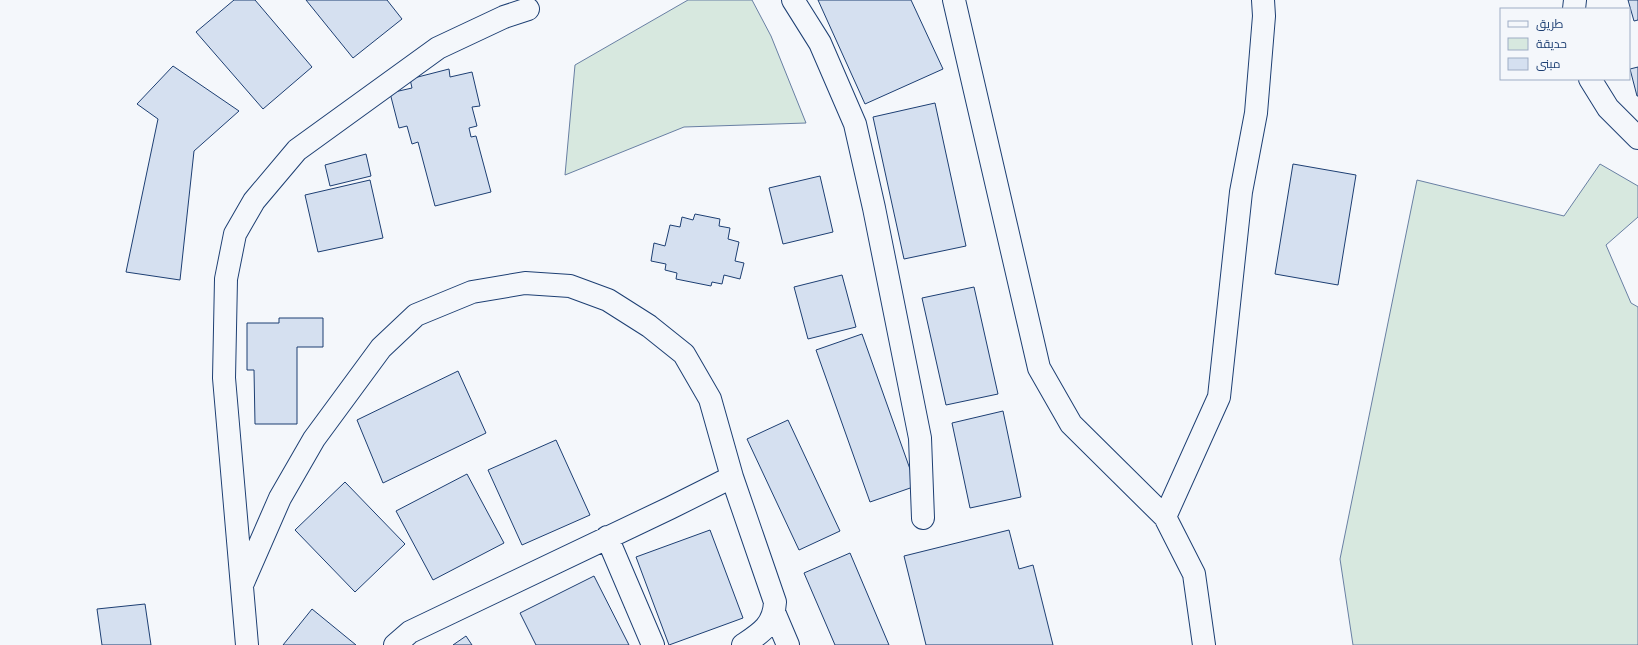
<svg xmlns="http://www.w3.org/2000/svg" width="1638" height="645" font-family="'Public Sans',Cairo,sans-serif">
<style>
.green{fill:#d7e8df;stroke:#687fa3}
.building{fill:#d5e0f0;stroke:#1d3f73}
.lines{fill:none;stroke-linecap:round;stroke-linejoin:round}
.street-casing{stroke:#1d3f73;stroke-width:24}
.street{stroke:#f4f7fb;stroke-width:22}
</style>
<rect width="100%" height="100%" fill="#f4f7fb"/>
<path class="green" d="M688,0h64l19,36 35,87 -122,4 -119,48 10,-110z
M1600,164l38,22v31l-32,28 25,58 7,4v338h-285l-13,-86 77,-379 147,36z"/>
<path class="building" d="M234,0h21l57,67 -49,42 -67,-77z
M306,0h81l15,19 -49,39z
M818,0h93l32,69 -78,35z
M1628,0h10v20l-4,1z
M173,66l66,45 -45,40 -14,129 -54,-8 32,-153 -21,-15z
M1638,67v29h-1l-7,-27z
M449,69l1,8 22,-5 8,34 -8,1 5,19 -8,2 2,9 5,-1 15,56 -56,14 -17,-64 -6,2 -5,-18 -8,2 -9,-35 22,-5 -2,-9z
M935,103l31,143 -62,13 -31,-142z
M366,154l5,22 -41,10 -5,-21z
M1293,164l63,11 -18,110 -63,-11z
M820,176l13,56 -50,12 -14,-56z
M370,180l13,58 -65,14 -13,-57z
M695,214l25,5 -1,7 11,2 -2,11 11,3 -4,19 9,2 -4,16 -16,-4 -2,9 -10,-2 -1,4 -35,-7 1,-6 -12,-3 1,-6 -15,-3 3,-18 11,3 5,-21 10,2 2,-10 11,3z
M842,275l14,52 -48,12 -14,-52z
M974,287l24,107 -52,11 -24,-107z
M279,318h44v29h-26v77h-42l-1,-54h-7v-47h32z
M862,334l54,152 -46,16 -54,-152z
M458,371l28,62 -103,50 -26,-63z
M1003,411l18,86 -51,11 -18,-85z
M788,420l52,111 -41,19 -52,-111z
M556,440l34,75 -68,30 -34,-75z
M467,474l37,69 -71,37 -37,-69z
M345,482l60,62 -50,48 -60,-62z
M710,530l33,88 -74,27 -33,-88z
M1009,530l10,39 14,-4 20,80h-127l-22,-89z
M850,553l39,92h-54l-31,-72z
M594,576l35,69h-93l-16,-32z
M145,604l6,41h-49l-5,-36z
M312,609l44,36h-73z
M466,636l6,9h-19z"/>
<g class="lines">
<defs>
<path id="street" d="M793,0l27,43 35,81 19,84 46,230 3,80
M954,0l85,368 32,56 94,93 29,57 10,71
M1574,9l1,-9
M1590,79l18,29 30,30
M732,477l43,125c-1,23 -14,31 -32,43
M1165,517l54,-120 22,-205 15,-79 8,-97 -1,-16
M607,537l46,108
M242,585l38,-87 34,-59 67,-91 35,-33 56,-23 53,-9 45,3 38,14 41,26 35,28 26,45 22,78 -62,31 -260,124 -15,13
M774,612l14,33
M247,645l-23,-267 2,-99 9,-45 19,-33 43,-51 141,-102 66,-31 24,-8"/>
</defs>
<use href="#street" class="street-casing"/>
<use href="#street" class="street"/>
</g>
<rect x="1500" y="8" width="130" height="72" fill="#f4f7fb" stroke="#9eadc5"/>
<rect x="1508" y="21" width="20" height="6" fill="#f4f7fb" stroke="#9eadc5"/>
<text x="1536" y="28" font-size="12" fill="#1d3f73">طريق</text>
<rect x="1508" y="38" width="20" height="12" fill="#d7e8df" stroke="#9eadc5"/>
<text x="1536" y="48" font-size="12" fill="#1d3f73">حديقة</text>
<rect x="1508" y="58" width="20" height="12" fill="#d5e0f0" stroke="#9eadc5"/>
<text x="1536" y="68" font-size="12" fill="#1d3f73">مبنى</text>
</svg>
